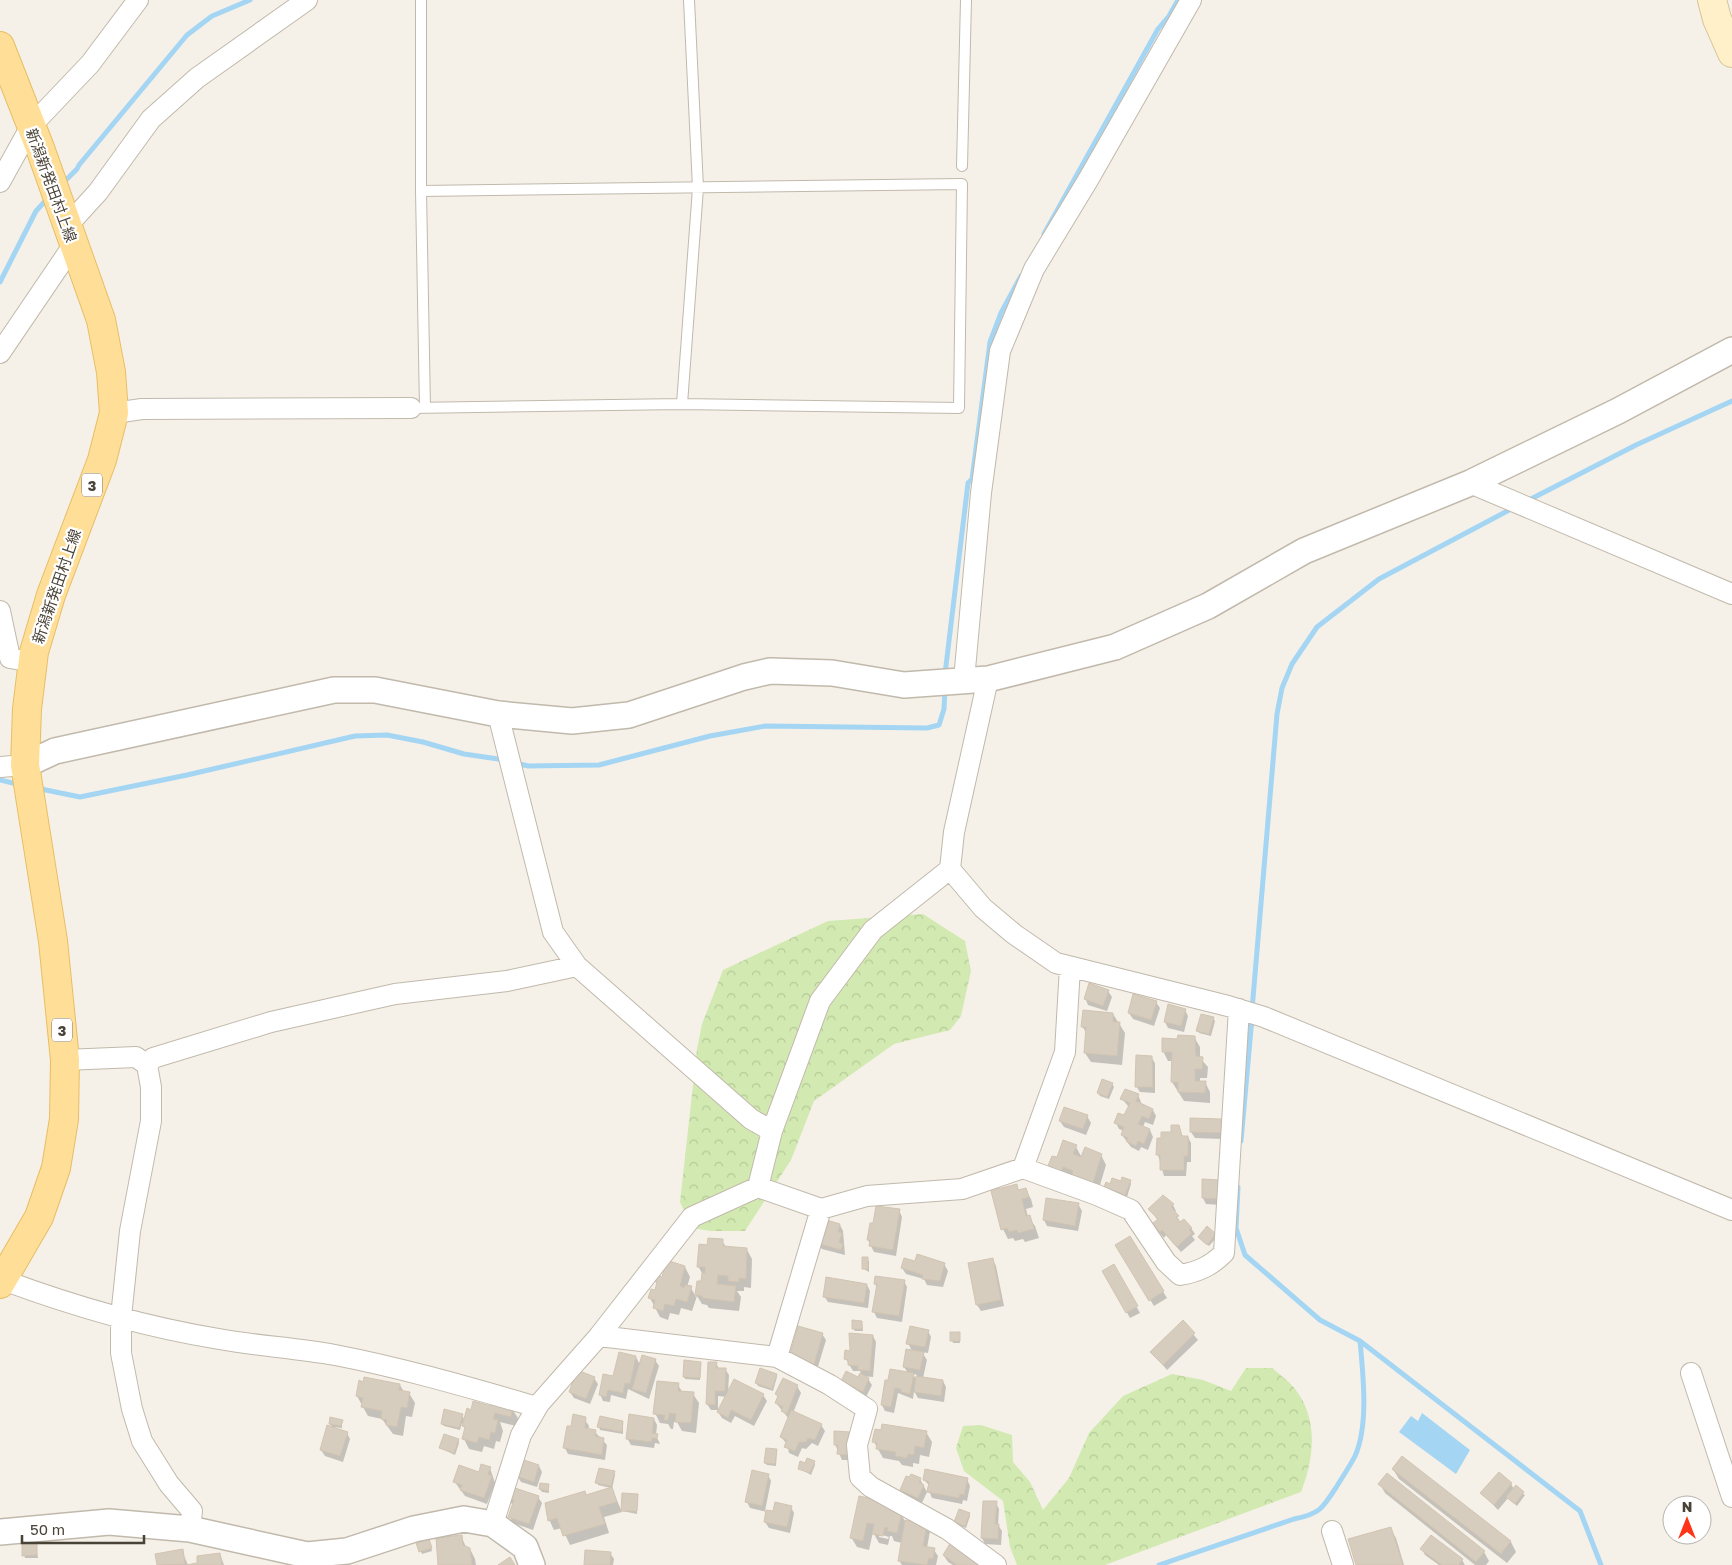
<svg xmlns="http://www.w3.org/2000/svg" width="1732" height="1565" font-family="'Golos Text','Noto Sans JP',sans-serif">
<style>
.forest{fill:url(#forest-crowns)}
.water{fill:#a4d5f3}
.shadow{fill:#0003;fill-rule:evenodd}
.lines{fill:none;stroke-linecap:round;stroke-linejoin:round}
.stream{stroke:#a4d5f3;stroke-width:5}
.building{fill:#d7cdbe;stroke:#d2c4b1}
.service-casing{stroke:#c1b9ab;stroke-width:12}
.minor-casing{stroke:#c1b9ab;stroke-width:22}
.tertiary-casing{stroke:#c1b9ab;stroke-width:28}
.secondary-casing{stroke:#d6c498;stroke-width:30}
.primary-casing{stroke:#e8bd64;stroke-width:30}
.service{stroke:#fff;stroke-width:10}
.minor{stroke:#fff;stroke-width:20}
.tertiary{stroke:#fff;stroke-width:25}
.secondary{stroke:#fff0c9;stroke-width:28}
.primary{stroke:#ffdf98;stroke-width:28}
.labels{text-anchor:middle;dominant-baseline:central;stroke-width:4.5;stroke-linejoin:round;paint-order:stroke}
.shield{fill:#fff;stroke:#807b73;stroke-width:1}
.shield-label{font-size:14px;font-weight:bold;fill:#494237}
.street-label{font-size:15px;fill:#494237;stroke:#fff}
</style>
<defs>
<pattern id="forest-crowns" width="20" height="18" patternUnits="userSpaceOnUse" patternTransform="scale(1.25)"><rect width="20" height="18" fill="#d2eab1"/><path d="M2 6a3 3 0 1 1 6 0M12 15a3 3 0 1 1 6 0" fill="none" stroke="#b6ca99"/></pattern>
</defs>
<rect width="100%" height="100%" fill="#f5f1e9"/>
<path class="forest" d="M923,914l42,27 6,30 -10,45 -11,14 -56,14 -80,57 -23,59 -46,71h-34l-19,-3 -12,-26 17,-153 5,-25 21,-54 105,-49z
M1246,1368h26c8,7 17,13 23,21 24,30 19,70 6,103l-196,73h-88l-7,-18 -7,-46 -39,-30 -8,-23 7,-22 18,-1 31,10 1,27 17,20 13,28 26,-32 20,-45 34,-37 49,-22 31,6 28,11z"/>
<path class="water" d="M1422,1413l48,37 -14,24 -57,-42 12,-16 7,5z"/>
<path class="shadow" d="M1108,991l4,6 -5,14 -19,-6 -3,-7z
M1156,1002l4,6 -6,18 -21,-7 -4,-6z
M1185,1010l3,6 -4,16 -16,-4 -3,-6z
M1113,1014l12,19 -3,32 -31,-3 -6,-9 2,-19 -5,-8z
M1213,1018l2,3 -4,15 -12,-3 -1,-3z
M1194,1037l6,10v11l8,9 -1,11h-7v4h5l5,10v11l-26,-2 -12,-19 1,-21h-5l-5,-10 16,-11z
M1151,1057l4,6v30l-15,-1 -4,-6z
M1112,1084l2,3 -5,12 -9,-3 -2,-3z
M1138,1095l3,7 -1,2 13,6 3,6 -3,9 -8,-3 -2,5 7,3 3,7 -5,13 -7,-3 -2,4 -8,-4 -9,-12 2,-4 -5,-2 -3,-6 9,-6 4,-10 -7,-8z
M1087,1116l4,7 -5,12 -22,-8 -4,-6z
M1191,1120h29l4,6 -1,13 -28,-1 -4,-6z
M1178,1126l5,11h5l3,6v19h-4l-1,14h-22l-6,-21z
M1076,1147l6,11 19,-3 5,10 -9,30 -33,-10 -7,-26z
M1130,1181l1,3 -4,13 -21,-10z
M1218,1181l3,24 -15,-1 -3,-6z
M1016,1185l3,6 6,-2 6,10 2,8 -7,2 2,8 7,9 4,12 -14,4 -2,-3 -8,2 -2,-3 -5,1 -5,-10 -5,-39z
M1078,1204l4,7 -4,20 -31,-5 -3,-6z
M1173,1205l3,6 -2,1 7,11 10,5 4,6 -3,2 3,4 -14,12 -15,-17 -2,3 -7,-8 -3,-6 4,-3 -8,-12z
M899,1210l3,7 -6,39 -22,-4 -6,-12z
M840,1225l3,6 2,24 -23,-6 -4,-6z
M1215,1235l2,2 -8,9 -10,-9z
M1130,1238l37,60 -13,8 -37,-60z
M722,1241l4,6 21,3 5,9 -1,29 -7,-1v4h-7l4,6 -2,14 -30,-3 -2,-3 -5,-1 -5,-8 -5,15 -11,-3 -2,7 -9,-2 -2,7 -8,-3 -10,-19 6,-6 2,-7 -3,-4 30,-14 5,10 -3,10 4,1 5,9 2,-15h5v-7l-5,-9 10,-19z
M864,1258l5,3v11l-5,-3z
M993,1260l3,6 8,40 -23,5 -4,-6z
M916,1263l28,1 4,7 -5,16 -16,-2 -3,-6 -18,-5 -4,-6z
M1113,1266l27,47 -10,5 -26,-47z
M904,1281l3,6 -5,35 -25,-4 -3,-6 3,-24 -2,-4z
M867,1285l3,6 -2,17 -40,-6 -4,-6z
M862,1322l1,9h-8l-2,-3z
M1183,1322l15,18 -31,30 -15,-18z
M928,1331l3,6 -3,16 -6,-1 5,8 -4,18 20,3 3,6 -2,15 -26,-4 -4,-7 -1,8 -15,-6 -4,20 -9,-2 -3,-6 4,-24 22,-8 -4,-6 8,-16 -4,-8zM913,1374l4,1v6z
M959,1333l1,10h-7l-1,-3z
M822,1334l4,6 -9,30 -23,-6z
M873,1336l3,6 -3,35 -11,-1 -2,-5h-7l-7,-12 5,-7z
M636,1357l4,8 15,-5 4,6 -10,33 -21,-10 -2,10 -15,-4 -1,7 -7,-1 -3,-7z
M701,1363l-1,17 -15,-1 -1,-3z
M716,1363l3,6h6l4,6 -1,18 7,-12 28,14 4,6 -13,25 -19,-10 -4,7 -9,-5 -4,-6 8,-15 -8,-1v14h-7l-4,-6z
M776,1375l1,2 -4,14 -15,-5 -2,-3z
M594,1378l4,6 -8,20 -16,-6 -4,-6z
M858,1379h10l4,6 -6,12 -20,-10 -4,-6z
M364,1383l36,2 4,7 5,1 6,10 -3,14 -6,-1 -3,20 -10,-2 -11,-15 -14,-3 -11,-20z
M678,1385l5,8 10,1 6,9 -3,30 -14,-2 -5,-9h-3l-1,7h-2l-3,-5 -8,-1 -5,-10z
M797,1386l4,7 -8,20 28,12 4,6 -7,15 -6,-3 -6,6 -4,-1 -4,9 -9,-4 -2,-9 -6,-7 8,-18 -13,-16 3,-5 -3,-4z
M492,1407l20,2 6,9 -2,8 -16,-4 3,9 -3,11 -4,-1 -2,8 -10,-3 -2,6 -13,-3 -5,-10 2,-9 -4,-7 -2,7 -16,-4 -2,-2 20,-9 3,6 7,-10z
M654,1419l3,6 -1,10 4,9 -5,-1 -1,5 -23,-3 -4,-7z
M585,1420l4,6 -1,4 7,2 12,13 -2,15 -37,-6 -3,-6z
M342,1421v7l-8,-1v2l13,4 3,6 -7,23 -18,-6 -4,-6 12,-22 -3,-4z
M623,1422v12l-23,-4 -1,-3z
M835,1432l17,28h-10l-7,-16z
M926,1432l6,10 -3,15 -9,-2 -1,9 -6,-1v4l-11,-2 -3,-4 -16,-3 -9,-16z
M458,1440l1,3 -4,12 -15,-7z
M777,1450l-1,16 -9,-1 -2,-2z
M1402,1458l109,84 5,10 -9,11 -108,-84 -6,-10z
M814,1462l1,3 -4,10 -12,-7z
M539,1466l3,6 -5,15 -16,-5 -4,-7z
M490,1468l5,15 -8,21 -22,-8 -11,-15z
M614,1472l1,3 -3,14 10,23 -18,5 5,16 -39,12 -8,-17 -8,2 -8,-17 39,-21 2,4 24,-8 -13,-3 -1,-2z
M768,1475l3,6 -6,30 9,2 17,-6 3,6 -4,20 -21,-5 -4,-6 2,-10 -17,-4 -3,-6z
M920,1479l7,13 -5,11 -17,-7 -4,-6z
M967,1479l3,7 -3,15 -4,-1 -1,4 -30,-6 -3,-7 1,-5 -6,-6z
M1380,1484l104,68 5,9 -3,4h-11l-90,-72z
M1511,1484l3,5 11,6 -8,11 -9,-8 -10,12 -16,-17z
M548,1485l1,8 -7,-1 -2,-3z
M624,1495h13v19l-15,-3z
M507,1497h31l4,6 -9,27 -20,-7 -3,-6 4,-13 -4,-1z
M860,1498l32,10 3,5 6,1 4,7 22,4 3,6 -3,17 7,2 4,6 -2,9h-34l-3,-5 3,-17 -8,-2 -2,-5h-2l-2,9 -9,-2 -6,-11 -4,18 -12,-3 -6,-10zM879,1534l10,3 -1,2 -9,-2z
M996,1503l3,6 -1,16 4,6 -1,14 -16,-1 -3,-6z
M969,1514l1,2 -4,12 -9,-3 -1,-3z
M1390,1528l6,10 8,27h-47z
M461,1536l6,13h3l5,10 1,6h-37z
M1431,1537l31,23 3,5h-26l-14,-10 -3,-6z
M430,1543l2,8 -10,3 -4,-10z
M952,1544l28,21h-27l-5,-3 -4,-6z
M36,1545l2,13h-13l-1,-3z
M182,1551l6,14 11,-1 21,-10 4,11h-66l-1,-10z
M610,1553l4,6 -1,6h-28z"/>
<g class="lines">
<path class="stream" d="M62,184l15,-15 2,-4 108,-130 25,-19 38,-16
M1044,234l114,-205 11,-13 9,-16
M0,282l36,-71 13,-14
M1527,501l109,-56 96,-44
M945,674l23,-191 4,-4 18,-137 11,-29 20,-37
M516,763l12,3 71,-1 111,-29 55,-10 162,2 12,-3 5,-16 1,-21
M0,780l21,5
M36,788l44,9 107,-22 168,-39 32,-1 36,7 41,12 41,6
M1252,1010l25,-296 5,-26 10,-24 25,-37 62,-48 134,-71
M1241,1141l11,-123
M1238,1187l-2,41 9,27 75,65 40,21 220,170 21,54
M1159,1565l135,-46c26,-5 29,-11 43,-33 6,-10 13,-20 18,-30 14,-31 8,-82 5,-115"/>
</g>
<path class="building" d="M1089,983l20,7 -6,16 -19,-7z
M1133,994l24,7 -6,19 -23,-7z
M1168,1004l18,5 -5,17 -17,-4z
M1083,1010l30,3v9h7l-3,34 -33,-3 2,-26h-5z
M1201,1014l13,3 -5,17 -13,-3z
M1178,1035l17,1 1,20 7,1 -1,12h-7v12h11l-1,12 -27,-1v-10h-7l1,-30h-10v-14l15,1z
M1136,1055l16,1 1,31h-18z
M1102,1079l11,4 -6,14 -10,-4z
M1125,1089l14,5 -3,7 17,8 -4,10 -7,-3 -4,8 12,5 -6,15 -6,-3 -2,5 -10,-5 2,-3 -7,-3 3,-8 -10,-4 4,-10 6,2 6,-12 -10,-4z
M1064,1107l24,8 -5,14 -24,-8z
M1190,1118l31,1v14l-31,-1z
M1171,1125h8l3,11h6v20h-4v14h-24v-15h-4l1,-17h4v-6h10z
M1063,1140l14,5 -4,9 8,3 4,-10 17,7 -10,32 -21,-8 2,-7 -10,-4 -4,9 -13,-5 6,-15 5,1z
M1122,1177l9,3 -6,15 -21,-8 2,-5 4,2 2,-6 9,3z
M1202,1179l17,1 -1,19 -16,-1z
M1017,1184l1,6 8,-2 3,9 -7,2 4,17 4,-1 4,14 -16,4 -1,-3 -8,2 -2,-4 -6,2 -11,-43 7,-1 1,3z
M1163,1195l11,9 -3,3 8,9 -3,1 4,5 4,-3 8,9 -3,2 3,3 -15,14 -15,-17 -2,2 -8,-8 6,-5 -10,-10z
M1046,1198l33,5 -4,23 -32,-6z
M876,1206l24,3 -7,41 -24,-4 1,-6h-3l3,-17h3z
M823,1219l17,5 -2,8 4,1 -3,9 4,2 -2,6 -24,-7z
M1207,1226l9,8 -9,11 -9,-8z
M1130,1236l34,55 -15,10 -34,-56z
M708,1238l15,1v7l24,2 -1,31 -7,-1v4l-11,-1v-5l-10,-1 -1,9 19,2 -2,16 -32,-4v-2l-7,-1 2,-14h4l1,-8h3v-6h-8l2,-23 8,1z
M917,1254l28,9 -5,18 -18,-2 1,-4 -22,-7 3,-10 11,3z
M862,1257h6v12h-6z
M993,1258l8,42 -25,5 -8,-42z
M666,1260l19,6 -5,20 4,2 1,-3 7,1 -5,16 -11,-3 -2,7 -9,-2 -2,7 -10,-3 2,-8 -7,-2 3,-9 4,1 2,-8 -3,-1 2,-6 6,2z
M1114,1264l24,42 -12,7 -24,-42z
M875,1276l30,4 -6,36 -27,-4 5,-28h-3z
M826,1277l41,7 -3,19 -41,-6z
M852,1320l10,1v8h-10z
M1183,1320l12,13 -32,32 -13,-13z
M798,1326l25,7 -9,32 -25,-7z
M910,1326l19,4 -4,17 -19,-3z
M950,1332h10v9h-10z
M849,1333l24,2 -3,36 -12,-1v-4l-10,-1v-5l-4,-1 1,-9 5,1z
M906,1349l18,3 -4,18 -17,-3z
M619,1352l17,4 -6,28 -5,-1 -2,10 -15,-3 -2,7 -7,-2 4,-21 10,2z
M642,1355l14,4 -10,34 -14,-4z
M684,1360l17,2 -1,16 -17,-1z
M708,1362h9l-1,6h10l-1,23h-10v14l-9,-1z
M760,1368l17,6 -5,15 -17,-6z
M890,1369l24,4 -4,21 -9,-2v-3l-6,-1 -4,19 -10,-2 4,-25h3z
M577,1370l18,7 -9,22 -17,-7z
M846,1371l12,6 2,-4 9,5 -6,14 -22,-11z
M916,1376l27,4 -2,16 -27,-4z
M364,1377l36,7 -1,6 11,2 -3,16 -6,-1 -4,20 -11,-2 1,-5 -6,-1 1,-8 -21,-4 2,-9 -7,-2 3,-16 4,2z
M783,1378l15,7 -11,29 -6,-3 2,-4 -8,-4 3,-7 -3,-2z
M734,1379l30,15 -13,26 -20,-10 -3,8 -11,-6z
M657,1381l22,2 -1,8 16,1 -3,31 -16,-1 1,-8 -7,-1 -1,7h-4l1,-5 -12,-1z
M473,1401l18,5 1,-4 21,6 -2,9 -16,-4 -2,6 5,1 -3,13 -4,-1 -2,8 -10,-3 -2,6 -15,-4 3,-12 -3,-1 5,-18 4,2z
M444,1409l19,5 -4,14 -18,-4z
M791,1410l31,14 -7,16 -7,-2 -2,4h-7l-4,9 -11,-4 3,-7 -7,-3z
M573,1414l13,3 -1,11 11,2 -1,6 9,2 -2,17 -39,-7 4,-22h4z
M629,1414l25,4 -2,15 6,1 -1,4h-5l-1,4 -25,-3z
M600,1416l23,5 -1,11 -25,-5z
M330,1417l13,3 -2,6 -12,-2z
M882,1424l45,7 -3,17 -9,-2 -1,9 -6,-1 -1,4 -12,-2 1,-4 -20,-3 1,-6 -5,-1 3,-13 6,1z
M327,1425l21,7 -8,24 -20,-6z
M834,1431l16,1 -1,23 -12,-1 1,-9h-4z
M444,1434l15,5 -5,14 -15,-5z
M766,1448l11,1 -2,15 -11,-1z
M1402,1456l109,85 -10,13 -109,-85z
M807,1458l8,3 -5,12 -12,-4 2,-8 5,2z
M521,1459l18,6 -5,17 -18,-6z
M481,1464l10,3 -3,7 4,2 -8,22 -24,-8 2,-5 -9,-3 6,-17 20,7z
M599,1468l16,3 -4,15 -16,-3z
M925,1469l43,9 -4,17 -4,-1 -1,4 -32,-6 2,-10 -6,-2z
M752,1470l17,4 -7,32 -17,-4z
M1499,1472l13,11 -18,22 -14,-12z
M1387,1473l98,78 -9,11 -98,-78z
M911,1474l10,4 -2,4 5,3 -6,13 -18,-8 6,-14 3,1z
M540,1483l9,1 -1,7 -9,-2z
M1516,1485l8,7 -9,12 -9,-7z
M509,1486l30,10 -10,28 -21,-7 6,-17 -9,-3z
M612,1487l5,15 -18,5 6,17 -42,12 -6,-18 -9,3 -3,-18 40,-12 1,4z
M622,1493l16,1 -1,17h-16z
M859,1496l28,6 6,5 -1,4 10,2 -5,20 -10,-2 1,-3 -3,-1 -2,9 -11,-2 2,-10 -7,-1 -4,18 -13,-3z
M983,1501h14l-2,23h4l-1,15 -17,-1z
M775,1502l17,4 -5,21 -23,-5 2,-12 7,1z
M959,1509l11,4 -5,13 -11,-4z
M905,1520l22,4 -4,22 12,2 -2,11 -4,-1 -2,7 -29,-4z
M1391,1527l12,38h-47l-8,-26z
M462,1535l1,10 7,3 2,17h-34l-2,-27z
M1431,1535l32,24 -4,6h-17l-22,-16z
M429,1539l3,9 -13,4 -3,-9z
M951,1542l29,19 -3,4h-20l-14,-10z
M37,1543v12l-15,1v-12z
M183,1549l2,15 -28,1 -2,-11z
M585,1550l26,2 -1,13h-26z
M220,1553l2,12h-36l11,-2v-7z
M510,1557l5,8h-17z"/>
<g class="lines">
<defs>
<path id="service" d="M421,0v191l4,217
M962,166l4,-166
M682,404l16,-216 -9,-188
M411,408l271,-4 277,4 3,-224 -541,7"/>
<path id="minor" d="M0,182l31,-56 59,-62 48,-64
M67,226l31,-34 53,-73 46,-41 110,-78
M0,353l74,-109
M114,413l28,-4 269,-1
M1470,483l262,111
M0,611l10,47 23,4
M964,680l17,-187 19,-142 34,-82 54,-89 103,-180
M498,714l55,218 24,34 174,153 21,12
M0,767l25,-2
M950,869l33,39 31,26 42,29 172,43 36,11 468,193
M65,1060l71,-3 11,8 4,22v34l-21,110 -9,86v36l11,56 10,32 27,43 23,27 -2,18
M147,1065l6,-7 118,-36 124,-28 112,-13 70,-15
M1023,1168l42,-116 5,-85
M758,1187l63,22 46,-13 95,-7 61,-21 74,27 34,15 35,52 14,13c18,-3 31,-9 44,-22l15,-244
M3,1280c70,26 142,47 216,59 38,7 78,9 116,16 68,13 136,33 202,52
M599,1336l178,21 53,28 37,24 -10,36 3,32 11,10 76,42 49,36
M777,1357l44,-148
M1691,1373l41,124
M493,1524l28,-89 18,-31 60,-68 93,-119 66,-30 14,-56 48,-130 53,-71 77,-61 4,-37 34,-153
M1332,1531l11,34"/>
<path id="tertiary" d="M25,765l30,-14 279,-61h41l123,24 74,7 57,-6 115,-38 26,-6 62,2 72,12 84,-6 127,-32 93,-41 96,-55 166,-68 148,-72 114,-61
M0,1532l109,-10 81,7 117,26 40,-4 67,-22 50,-10 29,5 32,23 7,18"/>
<path id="secondary" d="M1712,0l5,19 15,34"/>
<path id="primary" d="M0,46l40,102 61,172 10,52 3,41 -12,47 -51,135 -17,57 -7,57 -2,56 28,176 12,119 -1,59 -8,49 -17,49 -39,67"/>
</defs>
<use href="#service" class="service-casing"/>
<use href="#minor" class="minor-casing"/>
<use href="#tertiary" class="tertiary-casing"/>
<use href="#secondary" class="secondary-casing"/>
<use href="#primary" class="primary-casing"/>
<use href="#service" class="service"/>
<use href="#minor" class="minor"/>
<use href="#tertiary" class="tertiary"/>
<use href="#secondary" class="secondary"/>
<use href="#primary" class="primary"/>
</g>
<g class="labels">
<g class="shield">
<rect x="82" y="473.5" width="20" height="23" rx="4"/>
<rect x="52" y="1018.5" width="20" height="23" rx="4"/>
</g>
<g class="shield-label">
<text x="92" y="485">3</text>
<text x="62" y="1030">3</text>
</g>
<g class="street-label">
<text transform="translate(52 185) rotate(70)">新潟新発田村上線</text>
<text transform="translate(56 586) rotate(-71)">新潟新発田村上線</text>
</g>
</g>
<g transform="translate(1687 1520)"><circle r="24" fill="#ffffff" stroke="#b6b3af"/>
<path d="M0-4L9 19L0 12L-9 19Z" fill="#ff3316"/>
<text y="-8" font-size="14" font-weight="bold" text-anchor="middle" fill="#494237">N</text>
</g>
<path d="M22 1535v8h122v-8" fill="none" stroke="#494237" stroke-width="2.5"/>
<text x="30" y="1535" font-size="15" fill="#494237" stroke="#ffffff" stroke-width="4" paint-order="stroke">50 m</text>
</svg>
